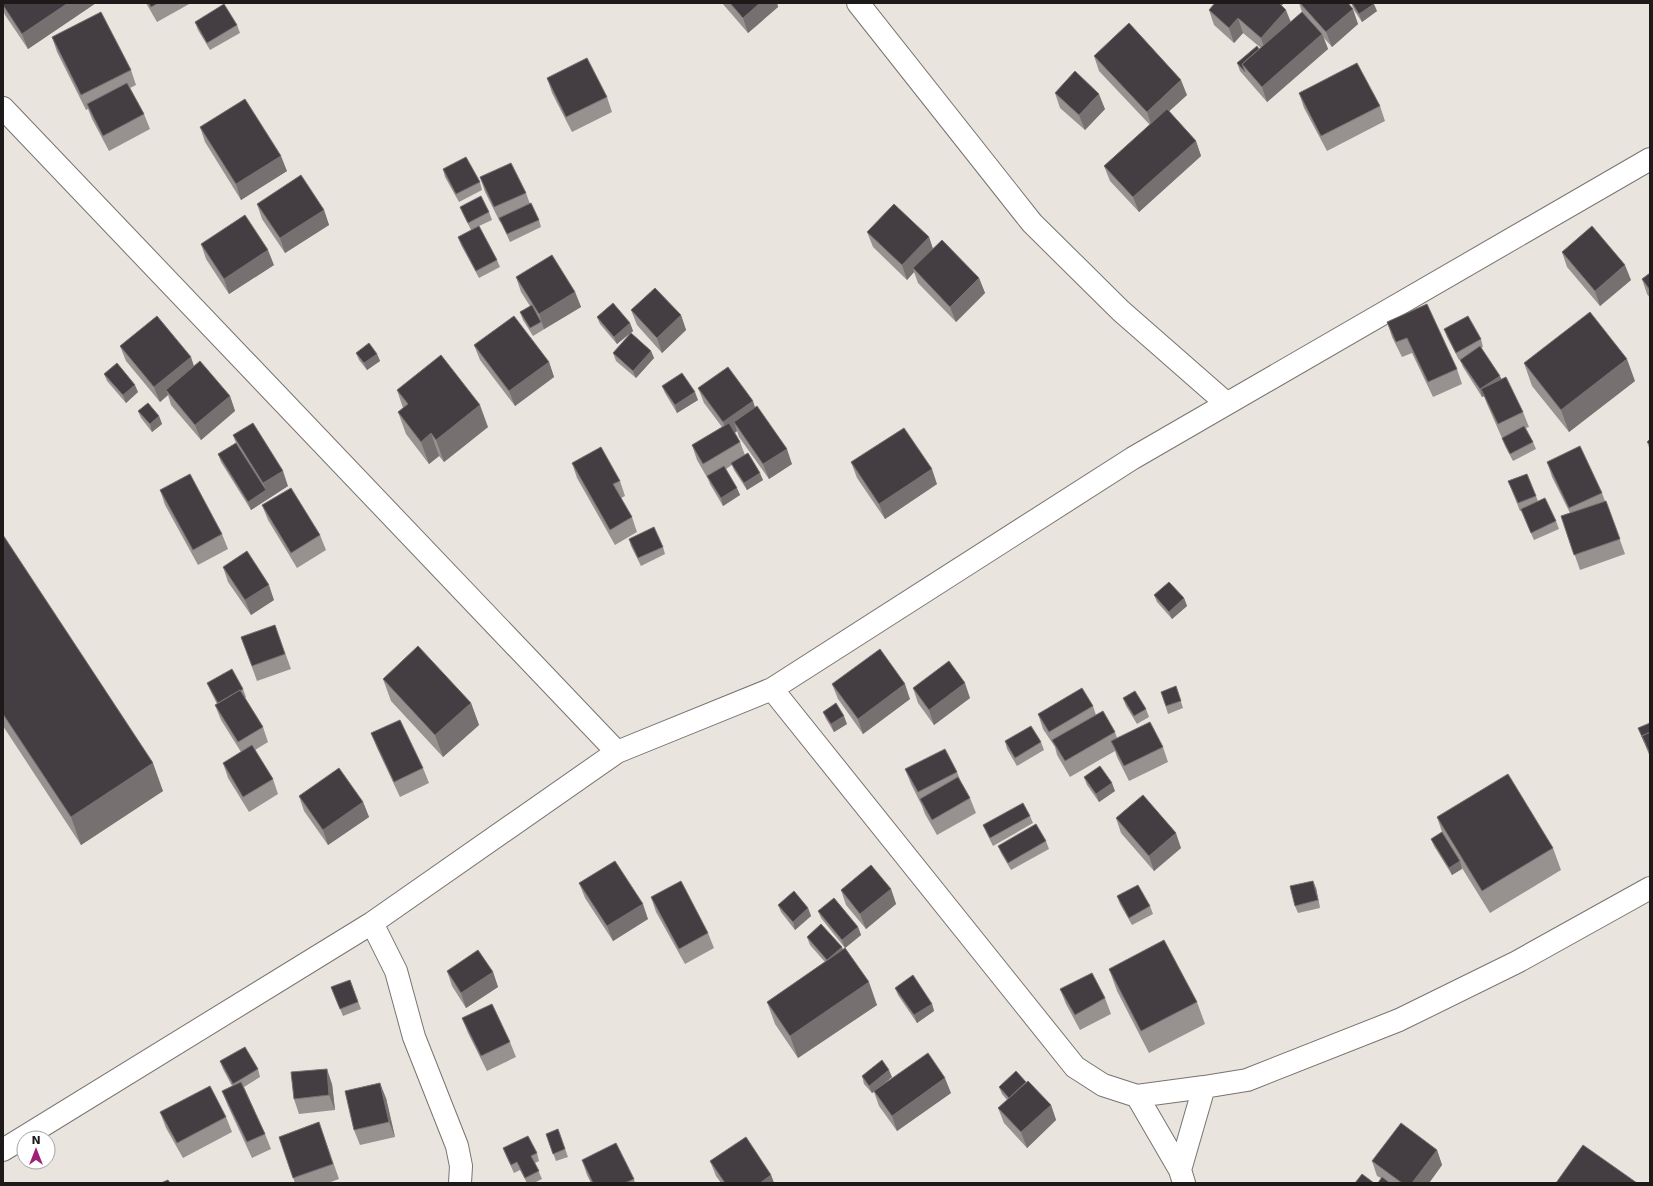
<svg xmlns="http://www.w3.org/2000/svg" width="1653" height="1186" font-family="'DejaVu Sans',sans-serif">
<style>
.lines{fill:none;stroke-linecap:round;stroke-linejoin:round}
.street-casing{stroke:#79736f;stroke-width:24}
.street{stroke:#fff;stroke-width:22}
.wall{fill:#979190}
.shaded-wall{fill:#767071}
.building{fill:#443e42;stroke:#767071}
</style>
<rect width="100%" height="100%" fill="#eae4df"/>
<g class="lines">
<defs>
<path id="street" d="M858,3l174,220 89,88 105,92
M3,108l614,644
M772,689l303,378 28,18 34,11 67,-9 43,-7 152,-60 118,-58 133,-74
M372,923l24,48 18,66 43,109 4,20 -1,17
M1137,1096l43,74
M3,1150l369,-227 245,-171 155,-63 361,-231 517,-299
M1184,1183l-4,-13 24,-83"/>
</defs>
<use href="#street" class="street-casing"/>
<use href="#street" class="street"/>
</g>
<path class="wall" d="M3,3h93l-68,46 -23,-34 -2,-6z
M146,3h45l-34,19z
M722,3h55l1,4 -30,26z
M1215,3h69l-3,3 10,16 11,-10 -3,-9h49l10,21 -26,23 -8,-9 4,11 -61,53 -27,-31 -3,-8 24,-15 -18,-15 -9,10 -20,-18 -5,-15z
M1351,3l26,8 -15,11 -8,-12z
M195,22l42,3 3,8 -30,17 -12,-20z
M52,37l79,33 5,15 -6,3 14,26 6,15 -41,22 -17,-32 -4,-10 -2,1 -29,-58z
M1094,56l93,39 -18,16 27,30 5,15 -62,56 -29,-31 -6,-15 46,-41 -51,-54z
M547,78l60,19 5,15 -40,20 -20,-39z
M1055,93l50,16 -20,21 -25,-22z
M1299,93l81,13 5,15 -58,30 -23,-43z
M200,127l87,44 -46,29 -36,-58z
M443,169l37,13 2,8 -23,12 -14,-25z
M480,177l46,16 4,11 9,16 2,7 -31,15 -9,-20h-1l-15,-30z
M257,204l67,6 5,15 -44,28 -23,-34z
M460,207l29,5 3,8 -13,6 18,34 3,7 -21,11 -18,-33 -3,-8 13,-7 -8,-16z
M867,232l62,5 4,12 46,29 6,15 -29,29 -38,-39 -4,-11 -7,8 -34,-33z
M201,244l73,21 -45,29 -23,-35z
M1562,252l69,28 -31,26 -33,-39z
M1650,273v25l-3,-4 -5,-15z
M516,277l59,15 6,15 -48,29 -10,-16 -3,-8 10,-6 -9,-14z
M631,310l50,5 5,15 -24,23 -25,-28z
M597,317l33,6 3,8 -2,2 20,18 3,7 -18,20 -20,-17 -3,-8 17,-20 -13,11 -17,-20z
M1387,322l70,47 5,15 -29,13 -21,-44 -10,4 -10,-20z
M1444,329l37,10 2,8 -2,1 42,64 6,15 -3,1 7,14 3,7 -23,12 -8,-15 -3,-8 -15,-34 -3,-8 -2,1 -19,-30 -3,-7 1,-1 -2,1 -12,-23z
M474,345l75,17 5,15 -39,29 -35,-46z
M120,346l74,20 36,30 5,15 -34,29 -30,-35 -3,-10 -8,7 -34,-41z
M356,353l21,1 3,7 -13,9 -8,-10z
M1524,363l111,18 -66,51 -37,-46z
M104,374l34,18 -12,11 -19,-22z
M662,386l36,14 -21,13 -12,-20z
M698,388l57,20 37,56 -23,15 -30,-42 -2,-6 -2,2 5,9 5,13 18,25 -16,10 -13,-20 -2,-5 -6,4 14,26 -17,11 -13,-22 -2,-5 -11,-19 -5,-15 30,-18 -18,-24z
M397,390l91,37 -44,35 -5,-6 -10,8 -23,-30 -8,-22 5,-4z
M138,411l21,5 3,8 -10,8 -11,-14z
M233,435l55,51 -37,24 -30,-48 -3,-8 18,-11z
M1650,439v11l-3,-8z
M851,462l86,22 -52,35 -28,-41z
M1547,462l55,31 3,8h1l19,53 -45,16 -19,-54 9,-3 -18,-36z
M572,463l48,18 5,15 -4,2 11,19 5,15 -22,13 -38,-67z
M1508,481l28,15 2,5 18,20 3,8 -25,11 -13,-29h-1z
M160,490l62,44 6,15 -30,16 -33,-60z
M262,505l58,30 6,15 -29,18 -29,-48z
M3,535l160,256 -82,54 -78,-119z
M629,539l34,8 2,7 -24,12 -10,-20z
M223,567l51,33 -23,15 -23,-33z
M1154,595l30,3 3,8 -15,13 -15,-17z
M275,625l16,44 -34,12 -16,-44z
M383,679l88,24 8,22 -36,32 -52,-56z
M207,683l36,6 3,8 -1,1 18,29 5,15 -13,8 18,29 5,15 -29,18 -21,-34 -5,-15 18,-11 -20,-32 -6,-15 2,-1 -7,-14z
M832,684l78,15 -47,35 -25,-35z
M1176,686l7,22 -15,6 -7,-22z
M913,688l57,10 -36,27 -16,-22z
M1123,698l23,11 3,8 -12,7 -11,-18z
M1093,706l3,9 19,17 2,6 46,9 5,15 -39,19 -12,-24 -2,-6 -45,26 -13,-22 -2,-8 -12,-18 -5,-15z
M823,712l24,12 -13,8 -8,-13z
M1650,723v34l-12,-29z
M371,733l52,35 6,15 -29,14 -23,-49z
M1005,741l36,1 3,8 -27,16 -10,-17z
M905,769l52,3 4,10 9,16 6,15 -39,22 -12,-21 -3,-8 -11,-22z
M1084,777l31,14 -16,11 -12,-17z
M299,796l64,6 6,15 -41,28 -24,-34z
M1030,816l3,7 -40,23 -7,-14 -3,-7z
M1437,817l116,31 8,22 -71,43 -28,-45 -10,7 -18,-29 -3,-7 11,-7z
M1116,818l65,30 -27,23 -33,-38z
M1046,841l3,8 -38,21 -10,-17 -3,-7z
M579,883l69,36 -35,22 -28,-43z
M1316,888l4,20 -22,5 -3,-7z
M891,889l5,15 -30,25 -20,-24 -5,-15z
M1117,896l33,10 3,8 -21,11 -12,-21z
M651,897l57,36 6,15 -29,16 -29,-52z
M778,905l30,3 3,8 -16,14 -14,-18z
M818,911l40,16 3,8 -16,13 -24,-30z
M807,937l35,10 1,3 34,55 -79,53 -23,-34 -8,-22 58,-40 -15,-17z
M1109,969l88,33 8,22 -56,29 -32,-62z
M447,971l46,1 5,15 -32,21 -14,-22z
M350,980l11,29 -18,7 -12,-29z
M895,988l37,16 2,7 -17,12 -19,-28z
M1060,989l45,9 6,16 -31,16 -14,-26z
M462,1018l48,24 6,15 -29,14 -19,-38z
M220,1061l38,8 2,8 -16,10 21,47 6,15 -19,9 -24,-52 -6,-15 10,-5 -9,-17z
M862,1076l30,1 -6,5 65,11 -54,38 -18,-25 -5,-14 -2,1 -8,-9z
M1026,1082l25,23 5,15 -29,28 -23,-25 -6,-15 9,-8 -5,-6 -3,-7z
M332,1084l3,26 -36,4 -5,-15z
M386,1098l9,39 -35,8 -6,-15z
M160,1112l66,5 6,15 -49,26 -17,-30z
M319,1122l20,57 -11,4h-33l-16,-46z
M558,1129l10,28 -12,4 -10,-27z
M503,1148l34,5 2,8 -4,2 7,16 -8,4h-7l-7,-13 -6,3 -8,-17z
M1437,1150l5,15 -13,18h-51l3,-5 -4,-2 -5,-15z
M582,1160l52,19 1,4h-44l-4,-8z
M710,1161l61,14 3,8h-53l-5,-7z"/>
<path class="shaded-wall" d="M68,3h28l-68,46 -6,-15z
M760,3h17l1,4 -30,26 -5,-15z
M1280,3h4l-3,3z
M1374,4l3,7 -15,11 -3,-8z
M1353,9l5,15 -26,23 -6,-15z
M1286,10l6,15 -26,28 -5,-15z
M1238,18l5,15 -9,10 -5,-15z
M1322,34l6,15 -61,53 -5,-15z
M1181,80l6,15 -35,32 -5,-15z
M1099,94l6,15 -20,21 -6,-15z
M1196,141l5,15 -62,56 -6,-15z
M281,156l6,15 -46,29 -5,-16z
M324,210l5,15 -44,28 -5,-15z
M929,237l5,15 -21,16 1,4 -7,8 -5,-15z
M268,250l6,15 -45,29 -5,-15z
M1625,265l6,15 -31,26 -5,-15z
M979,278l6,15 -29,29 -6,-15z
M575,292l6,15 -37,22 -5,-15z
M681,315l5,15 -24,23 -5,-15z
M630,323l3,8 -16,13 -3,-7z
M651,351l3,7 -18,20 -3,-7z
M377,354l3,7 -13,9 -3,-7z
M191,357l5,15 -30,18 2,5 -8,7 -6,-15z
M1627,359l8,22 -66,51 -8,-22z
M549,362l5,15 -39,29 -6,-15z
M1500,376l3,8 -22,5 3,7 -2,1 -2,-8z
M135,385l3,7 -12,11 -3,-8z
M695,392l3,8 -21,13 -2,-8z
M230,396l5,15 -34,29 -6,-15z
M753,401l5,15 -24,6 3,9 -8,6 -6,-15z
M480,405l8,22 -44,35 -8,-22z
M159,416l3,8 -10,8 -2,-8z
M431,433l8,23 -10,8 -8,-22z
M787,449l5,15 -23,15 -6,-15z
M932,469l5,15 -52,35 -6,-15z
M283,471l5,15 -37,24 -3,-8 18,-12 -3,-7z
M760,473l3,7 -16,10 -3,-7z
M737,488l3,7 -17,11 -2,-8z
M269,585l5,15 -23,15 -6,-15z
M1184,598l3,8 -15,13 -3,-7z
M965,683l5,15 -36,27 -5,-15z
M905,684l5,15 -47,35 -5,-15z
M471,703l8,22 -36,32 -8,-22z
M844,716l3,8 -13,8 -3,-8z
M153,763l10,28 -82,54 -10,-28z
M1112,783l3,8 -16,11 -3,-8z
M363,802l6,15 -41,28 -5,-15z
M1176,833l5,15 -27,23 -5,-15z
M1460,861l2,8 -10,6 -3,-7z
M1313,881l3,7 4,20 -2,-8z
M891,889l5,15 -30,25 -6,-15z
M643,904l5,15 -35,22 -6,-15z
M808,908l3,8 -16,14 -2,-8z
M858,927l3,8 -16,13 -3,-8z
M842,947l2,7 -17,6z
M493,972l5,15 -32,21 -5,-15z
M869,982l8,23 -79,53 -8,-22z
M932,1004l2,7 -17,12 -3,-8z
M327,1069l5,15 3,26 -6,-15z
M889,1070l3,7 -20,16 -3,-7z
M945,1078l6,15 -54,38 -5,-15z
M380,1083l6,15 9,39 -6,-15z
M1051,1105l5,15 -29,28 -6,-16z
M1437,1150l5,15 -13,18h-17z
M771,1175l3,8h-14z"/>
<path class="building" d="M3,3h65l-46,31 -19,-29z
M149,3h9l-7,4z
M730,3h30l-17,15z
M1215,3h64l7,7 -25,28 -23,-20 -9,10 -20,-18z
M1300,3h48l5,6 -27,23z
M1352,3h22v1l-15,10z
M224,4l13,21 -30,18 -12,-21z
M101,12l30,58 -50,25 -29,-58z
M1302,12l20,22 -60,53 -20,-23z
M1129,23l52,57 -34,32 -53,-56z
M1257,46l2,3 -17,15 3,8 -8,-9z
M587,58l20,39 -41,20 -19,-39z
M1357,63l23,43 -59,30 -22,-43z
M1075,71l24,23 -20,21 -24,-22z
M127,83l17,31 -41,22 -16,-32z
M245,99l36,57 -45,28 -36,-57z
M1167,109l29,32 -63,56 -29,-31z
M466,157l14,25 -24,12 -13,-25z
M511,163l15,30 -32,14 -14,-30z
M301,175l23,35 -44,28 -23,-34z
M481,196l8,16 -21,11 -8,-16z
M531,203l8,17 -32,14 -8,-16z
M894,204l35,33 -27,28 -35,-33z
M245,215l23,35 -44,29 -23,-35z
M479,226l18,34 -21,11 -18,-34z
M1592,226l33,39 -30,26 -33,-39z
M942,240l37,38 -29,29 -37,-39z
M552,255l23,37 -36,22 -23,-37z
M1650,273v17l-8,-11z
M655,288l26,27 -24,23 -26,-28z
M613,303l17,20 -16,14 -17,-20z
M1427,304l30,65 -29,13 -21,-44 -11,4 -9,-20z
M532,305l9,17 -11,6 -10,-16z
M1590,312l37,47 -66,51 -37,-47z
M157,316l34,41 -37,30 -34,-41z
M514,316l35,46 -40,29 -35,-46z
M1468,316l13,23 -25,14 -12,-24z
M631,333l20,18 -18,20 -20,-18z
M369,343l8,11 -13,9 -8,-10z
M1480,346l20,30 -20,13 -20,-29z
M441,355l39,50 -44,35 -5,-7 -10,9 -23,-30 10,-8 -11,-14z
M200,361l30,35 -35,29 -29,-35z
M117,363l18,22 -12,10 -19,-21z
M728,367l25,34 -30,21 -25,-34z
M682,373l13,19 -20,13 -13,-19z
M1506,377l17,35 -25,12 -17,-35z
M148,403l11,13 -9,8 -12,-13z
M757,406l30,43 -24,15 -29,-42z
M253,423l30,48 -20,12 -30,-48z
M729,423l11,19 -37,22 -11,-19z
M1524,426l9,16 -23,12 -8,-16z
M904,428l28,41 -53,35 -28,-42z
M1650,439v6l-3,-3z
M236,443l30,47 -18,12 -30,-48z
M1580,446l22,47 -33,15 -22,-46z
M601,447l19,34 -7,3 19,33 -22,13 -38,-67z
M748,453l12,20 -16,10 -13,-20z
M724,466l13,22 -16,10 -14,-22z
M190,474l32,60 -29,16 -33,-60z
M1527,474l9,22 -18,7 -10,-22z
M291,488l29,47 -29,18 -29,-48z
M1545,498l11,23 -25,12 -10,-24z
M1606,501l14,38 -46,16 -13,-39z
M654,527l9,20 -25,11 -9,-19z
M3,535l150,228 -82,54 -68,-103z
M247,551l22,34 -24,15 -22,-33z
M1169,582l15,16 -15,14 -15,-17z
M275,625l10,29 -33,12 -11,-29z
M418,646l53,57 -36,32 -52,-56z
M880,649l25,35 -47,35 -26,-35z
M949,661l16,22 -36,27 -16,-22z
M232,669l11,20 -3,2v-1l-22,13 -11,-20z
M1176,686l5,15 -15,5 -5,-14z
M1082,688l11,18 -44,26 -11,-18z
M240,690l23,37 -25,15 -23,-37z
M1135,691l11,18 -12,7 -11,-18z
M836,703l8,13 -13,8 -8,-12z
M1103,711l12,21 -50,29 -13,-21z
M400,720l23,48 -29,14 -23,-49z
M1150,722l13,25 -39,19 -13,-25z
M1650,723v9l-8,4 3,7 -7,-15z
M1031,726l10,16 -26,16 -10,-17z
M1650,732v22l-8,-18z
M252,745l21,34 -30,18 -20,-34z
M945,749l12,23 -39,20 -13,-23z
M1100,766l12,17 -16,11 -12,-17z
M339,768l24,34 -40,28 -24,-34z
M1508,774l45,74 -71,43 -45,-74z
M958,777l12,21 -38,22 -12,-21z
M1143,795l33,38 -27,23 -33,-38z
M1023,803l7,13 -40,22 -7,-13z
M1036,824l10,17 -38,22 -10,-17z
M1442,832l18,29 -11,7 -18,-29z
M615,861l28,43 -36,22 -28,-43z
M871,865l20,24 -31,25 -19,-24z
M681,881l27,52 -29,16 -28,-52z
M1313,881l5,19 -23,6 -5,-20z
M1138,885l12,21 -21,12 -12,-22z
M794,891l14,17 -15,14 -15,-17z
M834,898l24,29 -16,13 -24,-29z
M821,924l21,23 -15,13 -20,-23z
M1164,940l33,62 -56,29 -32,-62z
M845,948l24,34 -79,54 -23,-34z
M478,950l15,22 -32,21 -14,-22z
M1092,973l13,25 -30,17 -15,-26z
M913,975l19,29 -18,11 -19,-27z
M350,980l8,22 -18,7 -9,-22z
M492,1004l18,38 -29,14 -19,-38z
M245,1047l13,22 -25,15 -13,-23z
M928,1053l17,25 -53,38 -18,-25z
M882,1060l7,10 -20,16 -7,-10z
M327,1069l2,26 -35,4 -3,-27z
M1016,1071l10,11 -17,16 -10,-11z
M1028,1081l23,24 -30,27 -23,-24z
M241,1082l24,52 -18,8 -25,-51z
M380,1083l9,39 -35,8 -9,-39z
M210,1086l16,31 -49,26 -17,-31z
M319,1122l14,42 -40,14 -14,-41z
M1401,1123l36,27 -25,33h-10l-30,-22z
M558,1129l7,20 -12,5 -7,-20z
M528,1136l9,17 -6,3 8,15 -14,7 -8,-16 -6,3 -8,-17z
M746,1137l25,38 -11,8h-35l-15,-22z
M616,1143l18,36 -9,4h-32l-11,-23z
M1583,1145l54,38h-81z
M1362,1174l12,9h-19z
M1382,1177l8,6h-12z
M168,1180l2,3h-9z"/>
<rect width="1653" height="1186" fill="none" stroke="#1d1a19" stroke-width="8"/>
<g transform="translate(36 1150)"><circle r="19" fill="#ffffff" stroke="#a5a3a3"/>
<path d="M0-3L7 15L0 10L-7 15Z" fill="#9f2176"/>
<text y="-6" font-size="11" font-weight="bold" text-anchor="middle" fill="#1d1a19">N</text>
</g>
</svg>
